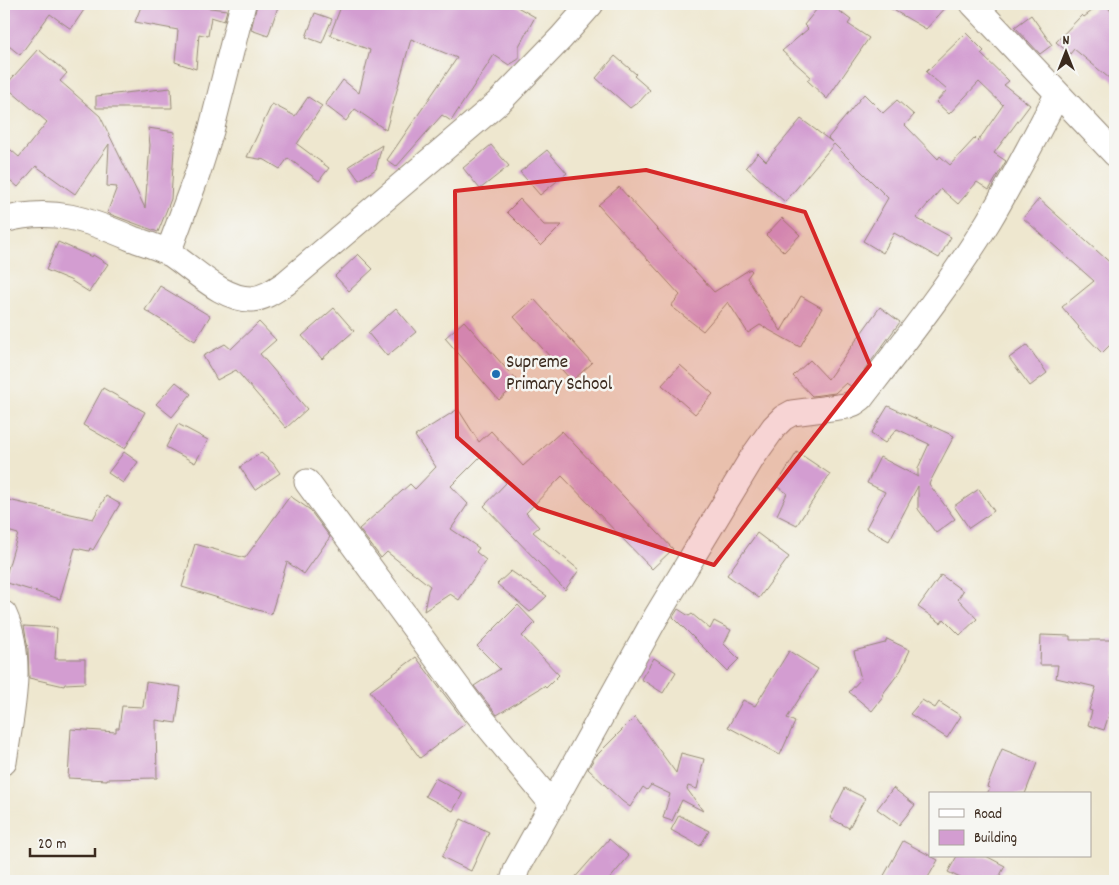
<svg xmlns="http://www.w3.org/2000/svg" width="1119" height="885" font-family="Dekko,sans-serif">
<style>
.building{fill:#d39dd1}
.lines{fill:none;stroke-linecap:round;stroke-linejoin:round}
.minor-casing{stroke:#948876;stroke-width:27}
.minor{stroke:#fff;stroke-width:25}
.marked{fill:#d62828;fill-opacity:0.2;stroke:#d62828;stroke-width:4;stroke-linejoin:round}
.poi-dot{fill:#1f6fb2;stroke:#f6f6f2;stroke-width:2}
.labels{text-anchor:middle;dominant-baseline:central;stroke-width:5;stroke-linejoin:round;paint-order:stroke}
.poi-label{font-size:19px;fill:#3b2a1e;stroke:#f6f6f2;text-anchor:start}
</style>
<rect width="100%" height="100%" fill="#f6f6f2"/>
<filter id="ink" filterUnits="userSpaceOnUse"><feTurbulence type="fractalNoise" baseFrequency=".02" numOctaves="2"/><feDisplacementMap in="SourceGraphic" scale="10" xChannelSelector="R" yChannelSelector="G"/><feConvolveMatrix kernelMatrix="1 2 1 2 8 2 1 2 1" color-interpolation-filters="sRGB"/></filter>
<filter id="wash" filterUnits="userSpaceOnUse"><feTurbulence type="fractalNoise" baseFrequency=".0096" numOctaves="4" result="noise"/><feDisplacementMap in="SourceGraphic" scale="20" xChannelSelector="R" yChannelSelector="G"/><feGaussianBlur stdDeviation="1.12" result="paint"/><feColorMatrix in="noise" values="0 0 0 0 0 0 0 0 0 0 0 0 0 0 0 0 0 1.4 0 .05"/><feComposite in="paint" operator="in"/></filter>
<g filter="url(#wash)">
<rect width="100%" height="100%" fill="#eee7cf"/>
<g id="blocks">
<path class="building" d="M4,4h84l-17,25 -21,-15 -30,41 -16,-13z
M142,4h36l49,6 -3,11 -13,-4 -3,19 -9,-2 -3,35 -21,-7 3,-32 -43,-8z
M257,4h22l-11,32 -17,-6z
M342,4h170l23,13 -16,29v13l-10,6 -15,-10 -43,66 -9,-6 -46,52 -9,-7 70,-102 -46,-19 -25,91 -31,-21 -9,12 -21,-16 18,-25 16,13 11,-43 -40,-15z
M821,4h9l21,16 -3,4 21,14 -42,61 -20,-19 4,-3 -29,-26 26,-22 -4,-4z
M883,4h66l-23,25z
M1101,4h4l10,12v67l-41,-34 -4,5 -14,-12 26,-27 2,2z
M315,13l17,6 -10,24 -16,-6z
M1031,15l21,30 -12,9 -25,-27z
M966,33l18,18 -3,3 28,27 -5,4 26,20 -36,48 12,8 -17,29 -12,-8 -19,22 -17,-15 -25,29 35,19 -12,21 -45,-25 -11,20 -20,-12 25,-43 -54,-54 -49,58 -39,-35 12,-14 8,8 35,-42 31,23 -4,-4 36,-44 19,19 14,-13 17,15 -9,10 33,34 2,-3 10,9 25,-27 3,3 25,-36 -24,-23 -30,32 -13,-12 11,-12 -21,-18z
M38,49l29,24 -7,8 40,35 45,92 5,-63 -2,-17 27,4 -4,67 -13,33 -51,-19 10,-26 -10,-1 2,-42 -34,50 -39,-28 -18,21 -14,-12v-31l15,13 28,-35 -42,-36z
M615,56l21,18 -2,2 16,14 -11,12h-1l-8,6 -34,-30z
M171,88l1,20h-76v-12z
M308,97l14,9 -25,38 32,24 -10,13 -31,-23 -8,11 -15,-9 -18,-3 25,-53 23,12z
M382,145l-6,24 -17,11 -10,-14z
M491,145l18,21 -29,23 -17,-21z
M547,150l20,23 -27,22 -20,-23z
M619,187l95,105 36,-23 2,2 -5,7 34,53 20,-35 21,12 -22,39 -40,-22 -12,8 -20,-31 -25,29 -32,-25 9,-11 -82,-90z
M520,199l24,26h18l-21,21 -34,-34z
M1039,199l76,68v73l-13,13 -24,-25 1,-1 -17,-20 32,-26 -71,-63z
M782,218l18,17 -16,17 -18,-17z
M58,242l34,15 1,-2 15,9 -19,28 -19,-12 -24,-10z
M358,254l15,15 -24,22 -14,-15z
M160,286l50,30 -15,25 -50,-31z
M534,299l58,64 -20,18 -58,-64z
M880,307l20,15 -19,26 -29,39 -6,-4 -11,10 -23,3 -19,-20 17,-16 18,19z
M334,308l20,23 -32,28 -20,-23z
M396,308l20,24 -29,24 -19,-23z
M464,321l55,62 -20,17 -54,-62z
M259,322l17,18 -16,14 47,55 -21,19 -50,-58 -19,10 -14,-24 22,-12 6,5z
M1027,345l20,28 -17,13 -21,-28z
M680,365l33,29 -18,20 -33,-29z
M176,382l15,12 -19,23 -16,-13z
M103,388l42,24 -20,37 -42,-24z
M888,406l66,30 -25,48 26,35 -19,14 -18,-24v-23l-29,55 -23,-13 19,-36 -18,-9 13,-26 38,20v-9l11,-24 -32,-15 -12,14 -14,-9z
M458,409l21,33 12,-11 32,35 39,-35 111,118 -21,20 -90,-93 -36,37 13,14 -6,5 46,38 -14,20 -81,-84 22,-23 -25,-27 -30,30 17,18 -17,25 28,19 -3,4 10,8 -27,40 -9,-6 -26,17 4,-21 2,-4 -43,-34 -6,6 -22,-29 51,-45 5,5 21,-22 -21,-31z
M178,424l30,16 -13,23 -29,-16z
M124,452l14,10 -15,21 -15,-10z
M797,452l33,22 -33,51 -20,-10 10,-22 -11,-7z
M261,453l12,10 7,10 -25,17 -15,-23z
M979,489l15,22 -25,17 -15,-22z
M106,496l14,8 -27,46 -3,-2 -1,3 -14,-3 -15,51 -56,-17 14,-48 -14,-4v-31l89,20z
M290,496l19,13 21,28 -26,37 -17,-12 -16,52 -89,-27 13,-43 50,14z
M757,533l32,24 -30,41 -32,-23z
M511,571l36,25 -17,16 -33,-28z
M941,575l22,16 -5,8 19,20 -17,16 -16,-16 -3,4 -23,-16z
M518,605l17,18 -13,13 37,39 -13,13 -2,-2 -47,29 -23,-29 26,-17 -23,-23z
M678,609l11,7 3,-2 18,15 4,-8 17,9 -7,14 15,15 -12,12 -54,-54z
M24,626l33,2 -2,31h30v24l-20,1 -1,2 -35,-8 -1,-29z
M1041,635l29,1v4h45v56l-11,34 -16,-5 4,-14 -3,-1 7,-23 -40,-9 2,-13h-18z
M887,639l23,11 -9,20 -19,25 2,1 -12,15 -23,-19 12,-13 -7,-28 31,-8z
M789,651l29,18 -31,49 8,4 -15,33 -52,-28 15,-27 12,6z
M416,657l50,66 -46,35 -50,-67z
M654,658l22,14 -13,21 -22,-14z
M146,682l35,5 -5,36 -20,-3 1,58 -50,1v1l-39,-2 3,-49 45,3v-4h3l3,-22 21,1z
M922,700l13,8 4,-6 22,14 -14,22 -37,-24z
M635,717l41,56 5,-20 23,6 -7,30 -9,-3 -1,3 16,22 -21,-11 -10,21 -9,-3 7,-24 -19,-9 -4,5 -4,-3 -13,20 -8,-6 -34,-32 7,-12z
M1002,749l35,14 -12,31h-38l3,-6 -3,-1z
M435,778l28,15 -10,18 -28,-15z
M845,788l20,10 -16,30 -19,-10z
M893,788l22,17 -16,20 -22,-16z
M679,815l30,16 -9,15 -29,-16z
M461,819l28,13 -18,39 -29,-14z
M609,839l20,17 -21,25h-36z
M903,841l35,19 -12,21h-45z
M957,856h29l19,10 -8,15h-31l-18,-9z"/>
</g>
</g>
<g filter="url(#ink)">
<use href="#blocks" fill-opacity="0" stroke="#948876" stroke-width="1"/>
<g class="lines">
<defs>
<path id="minor" d="M973,4l142,150
M4,220c48,-14 85,0 129,19 12,4 25,8 36,14 24,15 53,47 83,46 13,-1 23,-9 34,-16l214,-182 61,-63 30,-34
M168,253l29,-78 14,-44 32,-127
M307,482l166,226 80,97
M4,614c21,46 7,100 0,148
M513,881l4,-13 139,-251 96,-159 22,-31 9,-9 9,-5 54,-7 8,-3 7,-5c44,-57 89,-114 127,-176 25,-42 47,-85 69,-127"/>
</defs>
<use href="#minor" class="minor-casing"/>
<use href="#minor" class="minor"/>
</g>
</g>
<path class="marked" d="M646,170l159,42 65,153 -156,200 -176,-57 -81,-71 -2,-246z"/>
<circle class="poi-dot" cx="496" cy="374" r="5"/>
<g class="labels">
<g class="poi-label">
<text x="506" y="363">Supreme<tspan x="506" dy="22">Primary School</tspan></text>
</g>
</g>
<rect width="1119" height="885" fill="none" stroke="#f6f6f2" stroke-width="20"/>
<rect x="929" y="792" width="162" height="65" fill="#f6f6f2" stroke="#aba49d"/>
<rect x="939" y="809" width="25" height="8" fill="#ffffff" stroke="#aba49d"/>
<text x="974" y="818" font-size="15" fill="#3b2a1e">Road</text>
<rect x="939" y="830" width="25" height="15" fill="#d39dd1" stroke="#aba49d"/>
<text x="974" y="842" font-size="15" fill="#3b2a1e">Building</text>
<g transform="translate(1066 52)" stroke="#f6f6f2" stroke-width="4" paint-order="stroke">
<path d="M0-4L9 19L0 12L-9 19Z" fill="#3b2a1e"/>
<text y="-8" font-size="14" font-weight="bold" text-anchor="middle" fill="#3b2a1e">N</text>
</g>
<path d="M30 848v8h65v-8" fill="none" stroke="#3b2a1e" stroke-width="2.5"/>
<text x="38" y="848" font-size="15" fill="#3b2a1e" stroke="#f6f6f2" stroke-width="4" paint-order="stroke">20 m</text>
</svg>
